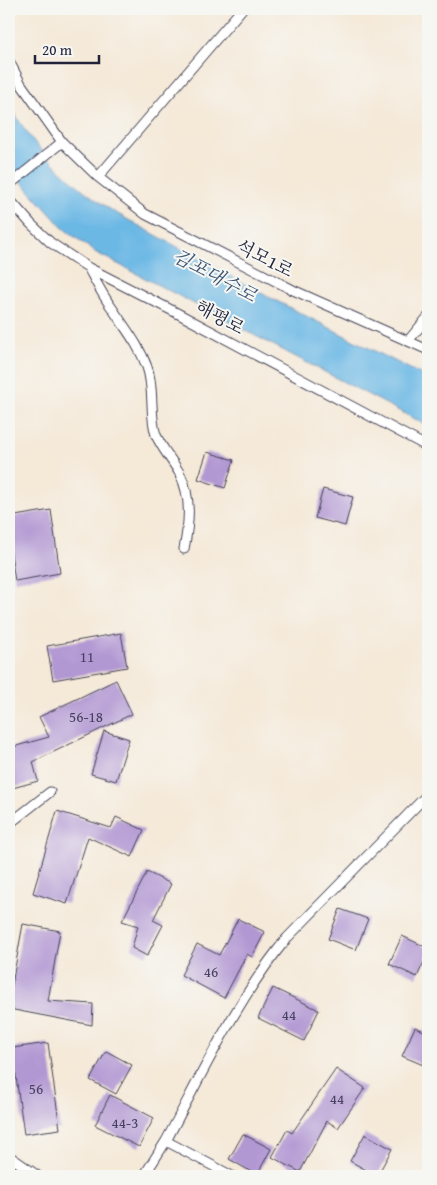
<svg xmlns="http://www.w3.org/2000/svg" width="437" height="1185" font-family="'Gentium Book Plus','Noto Serif KR',serif">
<style>
.water{fill:#6cb8e5;stroke:#476d90}
.building{fill:#b298d3}
.lines{fill:none;stroke-linecap:round;stroke-linejoin:round}
.lane-casing{stroke:#424053;stroke-width:11}
.lane{stroke:#fff;stroke-width:9}
.labels{text-anchor:middle;dominant-baseline:central;stroke-width:4;stroke-linejoin:round;paint-order:stroke}
.number-label{font-size:15px;fill:#464061}
.street-label{font-size:18px;fill:#22223b;stroke:#f6f6f2}
.water-label{font-size:19px;font-style:italic;fill:#3c5676;stroke:#f6f6f2}
</style>
<rect width="100%" height="100%" fill="#f6f6f2"/>
<filter id="ink" filterUnits="userSpaceOnUse"><feTurbulence type="fractalNoise" baseFrequency=".02" numOctaves="2"/><feDisplacementMap in="SourceGraphic" scale="10" xChannelSelector="R" yChannelSelector="G"/><feConvolveMatrix kernelMatrix="1 2 1 2 8 2 1 2 1" color-interpolation-filters="sRGB"/></filter>
<filter id="wash" filterUnits="userSpaceOnUse"><feTurbulence type="fractalNoise" baseFrequency=".0096" numOctaves="4" result="noise"/><feDisplacementMap in="SourceGraphic" scale="20" xChannelSelector="R" yChannelSelector="G"/><feGaussianBlur stdDeviation="1.12" result="paint"/><feColorMatrix in="noise" values="0 0 0 0 0 0 0 0 0 0 0 0 0 0 0 0 0 1.4 0 .05"/><feComposite in="paint" operator="in"/></filter>
<g filter="url(#wash)">
<rect width="100%" height="100%" fill="#f5e9d8"/>
<path class="water" d="M9,104c24,45 64,82 107,109l141,78 171,87v48l-333,-174 -32,-24 -54,-60z"/>
<g id="blocks">
<path class="building" d="M207,452l27,8 -9,28 -27,-9z
M323,489l30,8 -8,29 -30,-8z
M51,510l9,63 -45,8 -6,-40v-24z
M121,633l6,34 -74,13 -6,-34z
M116,680l16,34 -99,48 5,19 -29,8v-41l40,-11 -10,-20z
M104,731l25,8 -13,42 -25,-7z
M57,811l54,17 5,-11 28,13 -12,27 -44,-20 -21,67 -34,-11z
M147,872l24,12 -18,36 10,5 -16,31 -15,-8 6,-22 -16,-5z
M340,909l28,10 -12,31 -28,-11z
M238,919l27,13 -13,25 -5,-3 -23,44 -43,-23 16,-31 22,11z
M23,924l37,7 -12,70 45,3 -1,21 -83,-16v-8z
M402,936l26,12v5l-11,24 -28,-13z
M273,988l46,22 -15,31 -46,-23z
M415,1027l13,6v34l-26,-11z
M48,1043l12,86 -36,5 -12,-86z
M106,1051l26,14 -16,29 -26,-14z
M336,1069l29,19 -27,40 -11,-7 -27,51 -28,-15 15,-27 5,3z
M110,1095l44,23 -15,29 -44,-22z
M243,1134l28,15 -14,26 -28,-16z
M365,1134l27,15 -15,27 -27,-15z"/>
</g>
</g>
<g filter="url(#ink)">
<use href="#blocks" fill-opacity="0" stroke="#424053" stroke-width="1"/>
<g class="lines">
<defs>
<path id="lane" d="M9,61l12,23 41,58 36,35 47,37 148,76 135,60
M98,177l144,-168
M9,185l53,-43
M9,199l22,25 20,19 38,25 88,45 251,134
M89,269c7,13 14,27 23,39 13,20 27,37 35,59 8,22 2,48 9,68 6,14 17,26 24,39 12,24 9,50 4,75
M408,341l20,-24
M9,824l41,-32
M166,1141c37,-69 71,-142 121,-203l141,-144
M9,1156l29,20
M144,1176l22,-35 66,35"/>
</defs>
<use href="#lane" class="lane-casing"/>
<use href="#lane" class="lane"/>
</g>
</g>
<g class="labels">
<g class="number-label">
<text x="87" y="656">11</text>
<text x="86" y="716">56-18</text>
<text x="211" y="971">46</text>
<text x="289" y="1014">44</text>
<text x="36" y="1088">56</text>
<text x="337" y="1098">44</text>
<text x="125" y="1122">44-3</text>
</g>
<g class="street-label">
<text transform="translate(265 258) rotate(27)">석모1로</text>
<text transform="translate(220 317) rotate(28)">해평로</text>
</g>
<g class="water-label">
<text transform="translate(215 275) rotate(28)">김포대수로</text>
</g>
</g>
<rect width="437" height="1185" fill="none" stroke="#f6f6f2" stroke-width="30"/>
<path d="M35 55v8h64v-8" fill="none" stroke="#22223b" stroke-width="2.5"/>
<text x="42" y="55" font-size="15" fill="#22223b" stroke="#f6f6f2" stroke-width="4" paint-order="stroke">20 m</text>
</svg>
